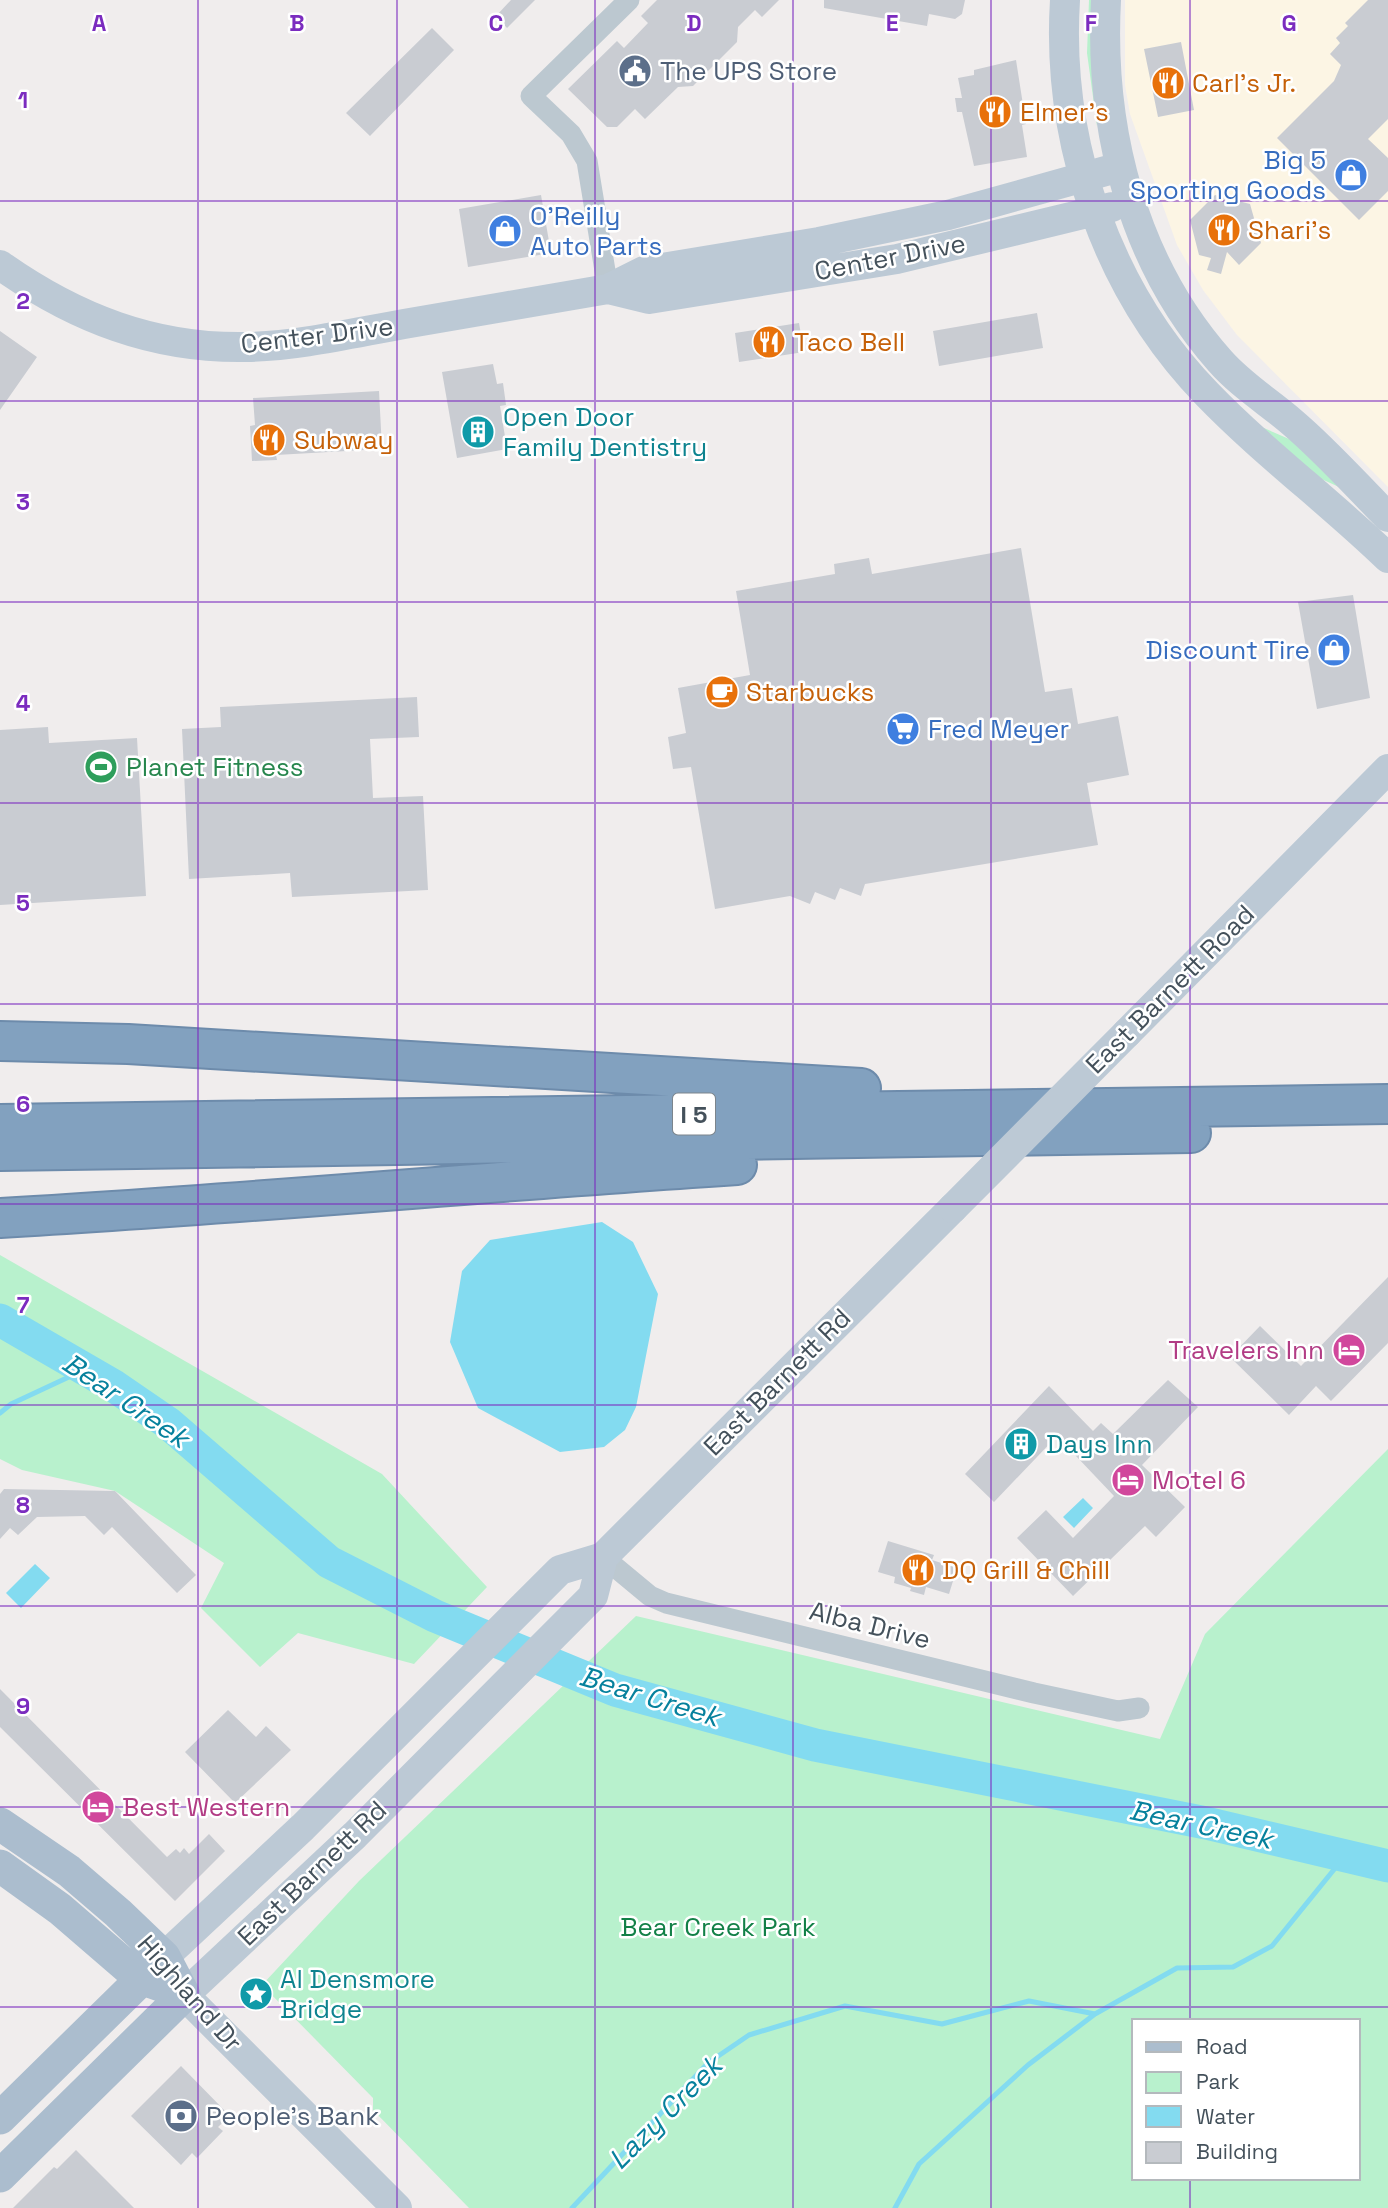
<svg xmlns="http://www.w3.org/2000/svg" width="1388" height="2208" font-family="'Space Grotesk',sans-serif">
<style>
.commercial{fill:#fcf5e4}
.green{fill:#b8f1cd;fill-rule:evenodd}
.water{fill:#83dbf0}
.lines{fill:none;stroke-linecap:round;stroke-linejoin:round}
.stream{stroke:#83dbf0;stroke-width:5}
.river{stroke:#83dbf0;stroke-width:33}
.building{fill:#c9ccd2}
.highway-casing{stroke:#6d8bab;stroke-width:42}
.street{stroke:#bcc8d0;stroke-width:21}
.secondary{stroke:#bcc9d5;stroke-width:30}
.primary{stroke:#abbdce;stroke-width:33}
.highway{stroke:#82a1bf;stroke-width:38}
.secondary-bridge{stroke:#bcc9d5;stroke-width:30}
.grid{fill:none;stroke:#7b2cbf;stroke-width:2;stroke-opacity:0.55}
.labels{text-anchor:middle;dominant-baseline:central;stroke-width:5;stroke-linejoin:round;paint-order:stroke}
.shield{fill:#fff;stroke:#7c858c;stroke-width:2}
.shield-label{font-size:24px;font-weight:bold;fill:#44515b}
.service-label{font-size:26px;fill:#4e5e75;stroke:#fff;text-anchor:start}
.food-label{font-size:26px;fill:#c56008;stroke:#fff;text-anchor:start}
.shop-label{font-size:26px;fill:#366cbe;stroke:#fff;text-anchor:end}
.street-label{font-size:26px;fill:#44515b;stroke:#fff}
.culture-label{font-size:26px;fill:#0d838f;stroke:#fff;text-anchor:start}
.leisure-label{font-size:26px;fill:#27864d;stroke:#fff;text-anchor:start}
.hotel-label{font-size:26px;fill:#b23c85;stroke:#fff;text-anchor:start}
.park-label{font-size:26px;fill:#128047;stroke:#fff}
.water-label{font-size:28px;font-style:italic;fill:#06819d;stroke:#fff}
.grid-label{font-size:23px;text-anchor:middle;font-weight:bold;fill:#7b2cbf;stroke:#fff;stroke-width:5;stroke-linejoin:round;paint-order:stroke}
</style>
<rect width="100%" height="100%" fill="#f0eded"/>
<path class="commercial" d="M1125,0h263v487l-151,-152 -34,-45 -26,-45 -47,-131 -5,-29z"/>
<path class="green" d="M1089,0h8v126l-10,-73z
M1264,428l32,14 43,45 -33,-15 -46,-43z
M0,1255l382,219 105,113 -73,77 -116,-31 -38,34 -59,-59 23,-45 -109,-72 -93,-21 -22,-11z
M1388,1449v759h-919l-96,-98v-12l-111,-113 97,-104 277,-265 524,123 45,-105zM1134,2021h224v157h-224z"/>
<path class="water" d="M602,1222l31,20 25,52 -22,113 -11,23 -21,17 -44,5 -82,-44 -28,-66 12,-71 28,-31z
M1083,1498l10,10 -19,20 -11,-11z
M35,1564l15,14 -29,30 -15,-15z"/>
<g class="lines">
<path class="stream" d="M0,1413l11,-9 75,-35
M572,2208l136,-145 41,-28 96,-29 97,18 87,-23 66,13
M895,2208l24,-44 109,-99 67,-51 82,-46 56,-1 39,-21 73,-90"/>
<path class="river" d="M0,1320l114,66 54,37 161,139 106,54 180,74 200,55 391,78 182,43"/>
</g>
<path class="building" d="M511,0h24l-28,28 -11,-12z
M657,0h122l-17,17 -7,-7 -17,17 -1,15 -44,44 -15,1 -33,32 -10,-10 -18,18h-10l-39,-38 49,-48 7,7 24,-25 -7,-7z
M824,0h141l-3,14 -7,5 -26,-5 -2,12 -103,-18z
M1368,0h20v119l-20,20 20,19v33l-29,29 -82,-82 57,-57 7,-16 -11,-11 10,-11 -4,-5 12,-12 -3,-3z
M432,28l22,22 -84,86 -24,-23z
M1181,42l13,68 -36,7 -14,-68z
M1016,60l10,64 -4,1 5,32 -53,9 -12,-54h-5l-2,-14h7l-4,-20 16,-3v-5z
M541,195l10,58 -83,14 -9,-58z
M1215,195l35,9 11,39 -22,22 -12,-13 -6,22 -14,-4 4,-12 -12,-3 -9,-35z
M1037,313l6,35 -104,18 -6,-35z
M799,323l5,29 -65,10 -4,-29z
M0,331l37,26 -37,53z
M493,364l4,20 6,-1 3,22 -6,1 7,43 -50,9 -15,-86z
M379,391l3,58 -106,6 1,5 -25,1 -2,-35 5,-1 -2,-27z
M1021,548l24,144 27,-4 6,36 40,-8 11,59 -42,8 11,62 -233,39 -4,12 -21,-8 -5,12 -20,-8 -5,12 -20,-8 -75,13 -24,-142 -18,2 -5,-32 18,-4 -8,-45 72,-13 -14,-84 99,-17 -1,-10 35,-6 3,16z
M1353,595l17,103 -53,11 -19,-107z
M417,697l2,40 -49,2 3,59 50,-2 5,94 -136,7 -2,-24 -101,6 -7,-150 39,-2 -1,-20z
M48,727l1,16 88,-5 9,158 -146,9v-175z
M1388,1277v66l-57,58 -15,-15 -27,29 -59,-58 30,-31 41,40z
M1168,1380l30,27 -56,58 43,42 -29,30 -11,-11 -72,70 -56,-58 29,-28 27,28 41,-42 -57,-60 -63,66 -29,-28 84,-88 44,45 8,-8 12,11z
M4,1489l111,2 81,84 -19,18 -65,-66 -8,8 -19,-19 -48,1 -19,18 -8,-7 -10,11v-45z
M888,1541l46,14 -2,5 25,8 -8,26 -23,-7 -2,8 -14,-4 1,-3 -17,-5 1,-6 -17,-5z
M0,1689l167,168 9,-8 4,4 4,-5 5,6 20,-20 16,17 -50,50 -175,-174z
M228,1710l28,27 10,-11 25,24 -56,53 -50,-51z
M181,2066l49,50 -12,11 5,4 -26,27 -5,-5 -11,12 -50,-49z
M76,2150l58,58h-121l41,-41 3,2z"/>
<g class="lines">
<defs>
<path id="highway" d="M0,1041l128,3 733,44
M0,1124l1388,-20
M0,1151l1191,-18
M0,1218c246,-14 491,-37 737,-53"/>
</defs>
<use href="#highway" class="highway-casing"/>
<path class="street" d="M608,289l-21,-128 -16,-27 -40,-38 98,-96
M603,1557l47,39 16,7 368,90 84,18 21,-3"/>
<path class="secondary" d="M1065,0c-9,143 42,291 142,394 57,59 122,107 181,164
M1106,0c-7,130 27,263 114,361 22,25 49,41 73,62 34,29 64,63 95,94
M0,265c75,53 154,84 247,82 52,-1 106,-14 157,-23 68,-12 136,-23 204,-35l36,-18 175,-29 129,-27 172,-48
M608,289l41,10 248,-40 215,-52
M1127,1033l261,-264
M164,1957l139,-130 257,-257 43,-13 350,-349
M397,2208l-213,-213 171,-160 238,-239 10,-39"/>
<path class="primary" d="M0,1824l69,47 49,42 46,44 20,38
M0,1866l60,43 80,69 20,7
M0,2118l164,-161
M0,2176l184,-181"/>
<use href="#highway" class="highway"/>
<path class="secondary-bridge" d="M953,1208l174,-175"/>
</g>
<path class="grid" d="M198,0v2208M397,0v2208M595,0v2208M793,0v2208M991,0v2208M1190,0v2021M0,201h1388M0,401h1388M0,602h1388M0,803h1388M0,1004h1388M0,1204h1388M0,1405h1388M0,1606h1388M0,1807h1388M0,2007h1388M1190,2178v30"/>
<defs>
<symbol id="civic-disc" viewBox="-11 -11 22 22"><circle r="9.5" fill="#5c6f8a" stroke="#fff"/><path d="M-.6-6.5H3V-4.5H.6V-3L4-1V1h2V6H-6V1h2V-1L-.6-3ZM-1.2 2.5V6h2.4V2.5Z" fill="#fff"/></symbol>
<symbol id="restaurant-disc" viewBox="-11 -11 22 22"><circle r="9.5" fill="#e8710a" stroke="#fff"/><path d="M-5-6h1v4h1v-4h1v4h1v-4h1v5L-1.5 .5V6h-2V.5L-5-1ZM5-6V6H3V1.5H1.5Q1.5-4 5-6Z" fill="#fff"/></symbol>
<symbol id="shop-disc" viewBox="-11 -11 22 22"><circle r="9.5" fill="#3f7fe0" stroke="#fff"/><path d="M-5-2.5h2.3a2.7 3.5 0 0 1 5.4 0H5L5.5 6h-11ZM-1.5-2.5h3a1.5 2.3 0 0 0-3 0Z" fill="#fff"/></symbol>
<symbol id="building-disc" viewBox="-11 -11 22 22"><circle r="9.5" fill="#0f9aa8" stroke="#fff"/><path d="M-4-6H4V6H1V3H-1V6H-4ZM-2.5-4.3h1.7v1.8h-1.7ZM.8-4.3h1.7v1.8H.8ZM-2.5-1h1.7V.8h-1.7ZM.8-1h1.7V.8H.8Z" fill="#fff"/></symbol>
<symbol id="cafe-disc" viewBox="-11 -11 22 22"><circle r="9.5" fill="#e8710a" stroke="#fff"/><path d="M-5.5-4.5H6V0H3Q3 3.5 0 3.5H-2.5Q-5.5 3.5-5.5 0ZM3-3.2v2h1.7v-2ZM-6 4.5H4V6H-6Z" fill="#fff"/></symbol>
<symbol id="supermarket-disc" viewBox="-11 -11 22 22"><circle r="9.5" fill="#3f7fe0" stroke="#fff"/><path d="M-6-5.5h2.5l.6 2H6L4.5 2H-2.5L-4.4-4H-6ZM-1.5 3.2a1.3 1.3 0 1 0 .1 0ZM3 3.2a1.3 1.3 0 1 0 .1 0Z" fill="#fff"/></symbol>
<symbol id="stadium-disc" viewBox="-11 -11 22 22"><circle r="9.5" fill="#2e9e5b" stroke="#fff"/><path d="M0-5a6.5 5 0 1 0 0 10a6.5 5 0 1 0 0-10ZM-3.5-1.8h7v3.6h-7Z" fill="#fff"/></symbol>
<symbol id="hotel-disc" viewBox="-11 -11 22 22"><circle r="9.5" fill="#d1479c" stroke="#fff"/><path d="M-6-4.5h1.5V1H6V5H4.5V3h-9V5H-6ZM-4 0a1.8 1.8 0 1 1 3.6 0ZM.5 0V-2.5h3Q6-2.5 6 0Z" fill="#fff"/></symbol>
<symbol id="sight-disc" viewBox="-11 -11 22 22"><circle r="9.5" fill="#0f9aa8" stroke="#fff"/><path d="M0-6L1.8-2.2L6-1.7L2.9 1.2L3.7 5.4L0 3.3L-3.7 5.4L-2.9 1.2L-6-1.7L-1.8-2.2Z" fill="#fff"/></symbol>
<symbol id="bank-disc" viewBox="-11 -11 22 22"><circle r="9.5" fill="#5c6f8a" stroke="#fff"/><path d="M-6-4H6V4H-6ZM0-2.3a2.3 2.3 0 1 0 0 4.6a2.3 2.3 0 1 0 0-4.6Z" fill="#fff"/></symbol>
</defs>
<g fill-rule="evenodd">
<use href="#civic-disc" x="616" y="52" width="38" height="38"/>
<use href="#restaurant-disc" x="1149" y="64" width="38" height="38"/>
<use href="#restaurant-disc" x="976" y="93" width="38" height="38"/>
<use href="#shop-disc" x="1332" y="156" width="38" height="38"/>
<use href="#restaurant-disc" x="1205" y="211" width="38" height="38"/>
<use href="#shop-disc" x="486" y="212" width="38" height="38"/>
<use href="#restaurant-disc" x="750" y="323" width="38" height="38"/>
<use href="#building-disc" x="459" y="413" width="38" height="38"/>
<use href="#restaurant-disc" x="250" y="421" width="38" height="38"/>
<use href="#shop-disc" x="1315" y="631" width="38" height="38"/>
<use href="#cafe-disc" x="703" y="673" width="38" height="38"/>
<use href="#supermarket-disc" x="884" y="710" width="38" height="38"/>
<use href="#stadium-disc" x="82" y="748" width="38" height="38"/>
<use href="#hotel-disc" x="1330" y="1331" width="38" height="38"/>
<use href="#building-disc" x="1002" y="1425" width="38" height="38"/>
<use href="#hotel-disc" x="1109" y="1461" width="38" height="38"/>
<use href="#restaurant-disc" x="899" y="1551" width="38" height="38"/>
<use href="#hotel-disc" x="79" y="1788" width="38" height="38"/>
<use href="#sight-disc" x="237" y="1975" width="38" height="38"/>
<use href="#bank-disc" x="162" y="2097" width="38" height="38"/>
</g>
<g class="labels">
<rect class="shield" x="673" y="1093.5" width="42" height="41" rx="5"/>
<g class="shield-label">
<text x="694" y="1114">I 5</text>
</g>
<g class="service-label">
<text x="660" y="71">The UPS Store</text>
<text x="206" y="2116">People's Bank</text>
</g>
<g class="food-label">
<text x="1192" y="83">Carl's Jr.</text>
<text x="1020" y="112">Elmer's</text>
<text x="1248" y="230">Shari's</text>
<text x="794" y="342">Taco Bell</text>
<text x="294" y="440">Subway</text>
<text x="746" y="692">Starbucks</text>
<text x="942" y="1570">DQ Grill &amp; Chill</text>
</g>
<g class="shop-label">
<text x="1326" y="160">Big 5<tspan x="1326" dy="30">Sporting Goods</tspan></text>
<text x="530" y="216" text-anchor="start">O'Reilly<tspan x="530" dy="30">Auto Parts</tspan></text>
<text x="1310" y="650">Discount Tire</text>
<text x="928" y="729" text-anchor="start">Fred Meyer</text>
</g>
<g class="street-label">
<text transform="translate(890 257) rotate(-11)">Center Drive</text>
<text transform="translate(317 335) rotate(-7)">Center Drive</text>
<text transform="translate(1170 989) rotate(-45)">East Barnett Road</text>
<text transform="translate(777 1382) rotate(-45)">East Barnett Rd</text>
<text transform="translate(870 1625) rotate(14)">Alba Drive</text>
<text transform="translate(312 1873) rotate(-44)">East Barnett Rd</text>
<text transform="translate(190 1993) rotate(49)">Highland Dr</text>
</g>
<g class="culture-label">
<text x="503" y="417">Open Door<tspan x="503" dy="30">Family Dentistry</tspan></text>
<text x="1046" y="1444">Days Inn</text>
<text x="280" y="1979">Al Densmore<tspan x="280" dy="30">Bridge</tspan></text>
</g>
<g class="leisure-label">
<text x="126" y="767">Planet Fitness</text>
</g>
<g class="hotel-label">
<text x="1324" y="1350" text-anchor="end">Travelers Inn</text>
<text x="1152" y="1480">Motel 6</text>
<text x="122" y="1807">Best Western</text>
</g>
<g class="park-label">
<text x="718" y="1927">Bear Creek Park</text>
</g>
<g class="water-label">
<text transform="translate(126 1400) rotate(34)">Bear Creek</text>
<text transform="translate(650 1696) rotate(17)">Bear Creek</text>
<text transform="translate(1201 1824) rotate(12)">Bear Creek</text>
<text transform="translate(665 2112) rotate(-45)">Lazy Creek</text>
</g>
</g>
<g class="grid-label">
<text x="99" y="31">A</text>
<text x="297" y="31">B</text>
<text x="496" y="31">C</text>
<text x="694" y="31">D</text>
<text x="892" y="31">E</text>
<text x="1091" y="31">F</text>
<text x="1289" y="31">G</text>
<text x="23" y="108">1</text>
<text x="23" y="309">2</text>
<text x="23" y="510">3</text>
<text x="23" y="711">4</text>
<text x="23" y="911">5</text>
<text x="23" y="1112">6</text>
<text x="23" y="1313">7</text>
<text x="23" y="1513">8</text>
<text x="23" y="1714">9</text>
</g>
<rect x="1132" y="2019" width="228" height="161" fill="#ffffff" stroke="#b4b9bd" stroke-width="2"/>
<rect x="1146" y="2042" width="35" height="10" fill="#abbdce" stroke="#b4b9bd" stroke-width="2"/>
<text x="1196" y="2054" font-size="21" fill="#44515b">Road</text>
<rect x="1146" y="2072" width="35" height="21" fill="#b8f1cd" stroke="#b4b9bd" stroke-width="2"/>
<text x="1196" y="2089" font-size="21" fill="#44515b">Park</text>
<rect x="1146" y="2106" width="35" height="21" fill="#83dbf0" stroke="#b4b9bd" stroke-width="2"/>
<text x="1196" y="2124" font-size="21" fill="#44515b">Water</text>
<rect x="1146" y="2142" width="35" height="21" fill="#c9ccd2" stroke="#b4b9bd" stroke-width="2"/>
<text x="1196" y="2159" font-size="21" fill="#44515b">Building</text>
</svg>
